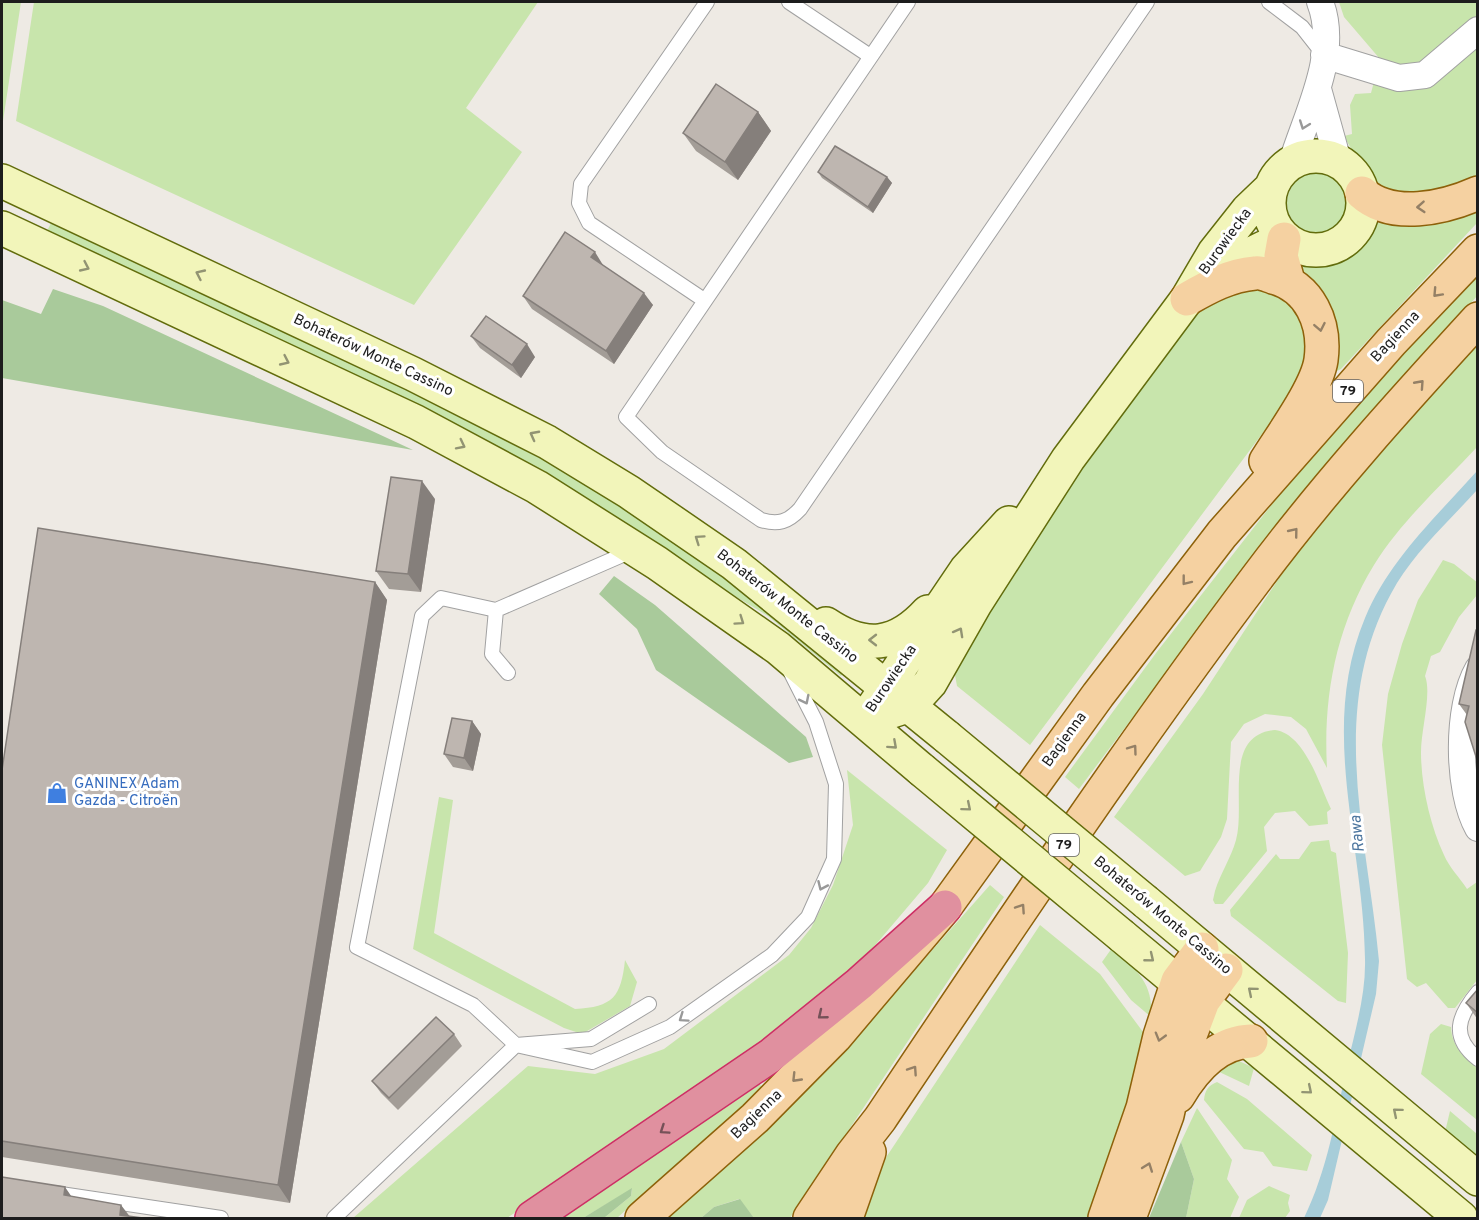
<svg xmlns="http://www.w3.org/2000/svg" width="1479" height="1220" font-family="Overpass,sans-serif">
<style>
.grass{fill:#c8e5ac}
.forest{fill:#a9ca9b}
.water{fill:#a7cdd9}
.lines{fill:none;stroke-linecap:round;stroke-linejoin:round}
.lane-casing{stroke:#a1a1a1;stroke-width:16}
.street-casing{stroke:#a1a1a1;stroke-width:28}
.secondary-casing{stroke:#626c0c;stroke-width:36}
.primary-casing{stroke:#8d610a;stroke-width:36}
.highway-casing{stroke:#cd2f65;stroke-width:36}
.lane{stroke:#fff;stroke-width:14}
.street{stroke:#fff;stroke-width:26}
.secondary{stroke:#f2f5ba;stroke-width:33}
.primary{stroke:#f5d1a1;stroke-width:33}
.highway{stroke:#e0909f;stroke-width:33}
.secondary-bridge-casing{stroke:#626c0c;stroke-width:36;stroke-linecap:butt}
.secondary-bridge{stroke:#f2f5ba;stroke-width:33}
.wall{fill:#a39d97}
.shaded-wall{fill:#857f7b}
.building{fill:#beb6b0;stroke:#857f7b;stroke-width:1.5}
.oneway{stroke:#999}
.oneway2{stroke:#948066}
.oneway3{stroke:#929473}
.oneway4{stroke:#755158}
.labels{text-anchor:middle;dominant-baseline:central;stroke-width:6;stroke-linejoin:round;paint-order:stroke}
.shield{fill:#fff;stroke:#616161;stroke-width:1.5}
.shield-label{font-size:14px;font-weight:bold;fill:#1d1d1d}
.street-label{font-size:15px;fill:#1d1d1d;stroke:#fff}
.shop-label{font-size:15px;fill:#366cbe;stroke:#fff;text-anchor:start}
.water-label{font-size:16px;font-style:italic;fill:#4d769f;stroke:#fff}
</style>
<rect width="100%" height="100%" fill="#eeeae4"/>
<path class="grass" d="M2,2h19l-18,119 -1,-1z
M34,2h504l-72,106 56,44 -108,153 -398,-184z
M1339,2h138v178l-15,6 -55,10 -31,-7c-10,-18 -22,-34 -32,-53l8,-2 -2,-29 5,-11 16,-1 9,-34 -36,-42z
M1287 203a30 30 0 1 1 60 0a30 30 0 1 1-60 0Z
M1477,207v16l-136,146 -4,2 1,-21 -31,-73 -8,-7 -3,-13c32,8 63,-2 76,-34h25z
M53,219l381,180 102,54 154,96 154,122 -3,5 -73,-60 -85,-51 -637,-332z
M1477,273v23l-236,277 -162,216 -14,-12 91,-124 131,-168 84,-97z
M1246,286l28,6 22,16 12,28 -2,27 -21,40 -255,342 -73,-59 -5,-27 75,-118 166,-226 14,-12z
M1477,341v106c-34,37 -76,74 -103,118 -38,62 -51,131 -47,203l-21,-39 -15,-12 -26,-3 -21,10 -13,18 -4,77 -6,18 -21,34 -15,5 -71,-59 89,-123 84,-128 111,-136z
M1443,560l11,4 24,19 -1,12 -18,22 -19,35 -9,4 -6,20c7,17 -4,54 -4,76 0,33 9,73 23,103 5,12 16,23 23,34l10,-7v98l-22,28h-7l-22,-25 -9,4 -10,-8 -25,-234 6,-51 14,-50 16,-44z
M1275,730c30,4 44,54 56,79l-4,3 1,12 -19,2 -14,-15 -20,2 -11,14 3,24 -44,53h-8l-2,-4 2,-9c5,-17 16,-33 21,-51 10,-36 -14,-105 39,-110z
M847,770l100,80 -19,33 -79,93 -173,130 -169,112h-154l175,-152 67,8 69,-25 125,-94 22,-27 22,-43 20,-60z
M439,797l14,3 -19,133 141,76c38,-2 46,-12 50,-49l12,22 -7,24 -48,28 -18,-6 -151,-79z
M1329,840l2,11 5,2 12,100 -2,50 -8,-2 -107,-85 -1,-6 46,-56 4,5h19l12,-17z
M990,885l14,12 -214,321h-36l-15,-19 -25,8 -13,11h-35l192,-184z
M1040,925l60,49 46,62 -52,182h-232l10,-34 15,-28z
M1112,948c24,21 42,35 39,69l-20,-17 -29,-38z
M1441,1024l10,3c1,20 12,28 26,41v52l-56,-46 9,-40z
M1239,1061l15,7 -5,18 -36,-17z
M1217,1082l30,17 65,56 -5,16 -34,-5 -10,-14 -19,-3 -40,-49c1,-10 4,-14 13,-18z
M760,1084l2,5 -145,129h-13l27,-22 1,-7 -49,29h-26z
M1197,1108l35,52 -5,19 12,18 -9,21h-44l8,-39 -13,-37z
M1450,1111l27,23v26l-32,-28z
M1269,1186l21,9 -2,8 2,8 -5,7h-46l8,-18z"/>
<path class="forest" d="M53,289l50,17 310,144 -411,-72v-78l39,14z
M614,576l41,29 151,132 7,20 -24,6 -133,-93 -19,-41 -38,-35z
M1181,1142l13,37 -8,39h-37z
M632,1188l-1,8 -27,22h-21z
M740,1199l14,19h-53l13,-11z"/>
<path class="water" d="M1477,471v19c-27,30 -59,59 -80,93 -72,121 -30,248 -18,378l-3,33 -48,206 -8,18h-16c23,-47 32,-101 43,-152 8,-35 19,-71 18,-107 -1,-116 -47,-228 0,-341 24,-58 71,-101 112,-147z"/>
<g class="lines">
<defs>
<path id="lane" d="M789,2l81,54
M908,2l-282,415 36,35 99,68c17,5 27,2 39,-11l347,-507
M1269,2l33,25 22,28
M704,300l-115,-77 -10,-20 2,-19 126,-182
M634,550l-138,60 -55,-12 -19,18 -65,331 116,58 43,40 76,17 78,-35 102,-72 36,-38 26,-58 2,-75 -20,-62 -26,-51
M496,610l-4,44 16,19
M1478,992c-20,24 -28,45 0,67
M54,1193l167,25
M334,1218l182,-173 75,-6 58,-35"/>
<path id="street" d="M1324,55l75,23 26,-3 53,-45
M1318,89l20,72
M1292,162c15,-49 48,-109 28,-160
M1478,669c-22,38 -21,122 0,159"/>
<path id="secondary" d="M1269 203a47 47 0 1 1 94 0a47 47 0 1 1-94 0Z
M2,181l411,193 134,68 82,50 105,72 213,173
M2,228l414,194 121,65 120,76 121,85 144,122
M1204,285c26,-21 50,-34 80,-46
M826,624c39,26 70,23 102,-12
M874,706l92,-136 43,-47
M889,712l21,-7 20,-22 45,-79 93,-145 119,-160 27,-46 34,-43 23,-22
M1146,902l332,277
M1122,936l339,282"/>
<path id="primary" d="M1362,193c30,27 82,15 116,0
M1284,239l-3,17 7,25
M1187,299c21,-12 43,-24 68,-26 6,-1 12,2 18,4 37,10 53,46 48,83 -4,28 -39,75 -55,101
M1178,1096c16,-27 40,-54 73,-55
M642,1218l113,-100 80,-81 110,-130 153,-212 124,-161 169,-192 87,-91
M810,1218l42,-63 28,-36c122,-182 244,-365 376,-540 68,-91 145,-176 222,-260
M846,1218l23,-66
M1105,1218l38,-110 17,-72 18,-55 24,-32
M1129,1218l38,-103 10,-45 26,-69 23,-31"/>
<path id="highway" d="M532,1218l238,-162 89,-72 86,-77"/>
</defs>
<use href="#lane" class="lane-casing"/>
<use href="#street" class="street-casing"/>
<use href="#secondary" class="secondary-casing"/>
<use href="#primary" class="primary-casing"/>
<use href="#highway" class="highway-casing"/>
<use href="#lane" class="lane"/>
<use href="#street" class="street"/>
<use href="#secondary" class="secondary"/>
<use href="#primary" class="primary"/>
<use href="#highway" class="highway"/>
<defs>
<path id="secondary-bridge" d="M947,737l199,165
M922,770l200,166"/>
</defs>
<use href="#secondary-bridge" class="secondary-bridge-casing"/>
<use href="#secondary-bridge" class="secondary-bridge"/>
</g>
<path class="wall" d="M758,112l13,19 -33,49 -42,-29 -13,-18z
M818,172l69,5 5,6 -19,30 -51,-35z
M603,265l50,40 -39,59 -82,-55 -9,-13z
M471,336l64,21 -14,21 -41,-30z
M435,499l-14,93 -32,-3 -13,-18z
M375,582l12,18 -97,603 -288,-46v-387z
M1476,630l2,133 -11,-48 -8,-11z
M472,721l9,13 -8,37 -20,-4 -9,-13z
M1478,989v31l-12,-17z
M454,1034l8,12 -64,64 -17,-17 -9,-12z"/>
<path class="shaded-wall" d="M758,112l13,19 -33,49 -13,-18z
M887,177l5,6 -19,30 -5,-6z
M595,252l8,13 -3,5 -9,-13z
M644,293l9,12 -39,59 -8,-13z
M527,344l8,13 -14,21 -9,-13z
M422,481l13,18 -14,93 -13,-18z
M375,582l12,18 -97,603 -12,-18z
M472,721l9,13 -8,37 -9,-13z
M65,1187l15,22 -16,-14z
M121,1205l10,13 -11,-3z"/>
<path class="building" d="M716,84l42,28 -33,50 -42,-29z
M835,146l52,31 -19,30 -50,-35z
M565,232l30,20 -4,5 53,36 -38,58 -83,-55z
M486,316l41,28 -15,21 -41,-29z
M391,477l31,4 -14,93 -32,-3z
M38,528l337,54 -97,603 -276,-44v-371z
M1476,630h2v133l-13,-41 4,-16 -10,-2z
M452,718l20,3 -8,37 -20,-4z
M1478,989v24l-12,-10z
M436,1017l18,17 -65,64 -17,-17z
M2,1177l63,10 -1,8 57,10 -1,10 23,3h-141z"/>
<defs><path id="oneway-chevron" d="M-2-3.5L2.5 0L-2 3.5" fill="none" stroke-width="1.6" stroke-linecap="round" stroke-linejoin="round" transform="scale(1.5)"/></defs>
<g class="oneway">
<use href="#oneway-chevron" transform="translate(1304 125) rotate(110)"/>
<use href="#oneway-chevron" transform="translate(805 700) rotate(63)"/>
<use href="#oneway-chevron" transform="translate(822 886) rotate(114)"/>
<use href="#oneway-chevron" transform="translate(683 1018) rotate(145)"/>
</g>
<g class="oneway2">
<use href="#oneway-chevron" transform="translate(1421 207) rotate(176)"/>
<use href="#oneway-chevron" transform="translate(1437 293) rotate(133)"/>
<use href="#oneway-chevron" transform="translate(1320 327) rotate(79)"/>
<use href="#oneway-chevron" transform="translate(1420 384) rotate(-48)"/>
<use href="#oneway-chevron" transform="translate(1294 532) rotate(-51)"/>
<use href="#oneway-chevron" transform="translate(1186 581) rotate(128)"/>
<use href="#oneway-chevron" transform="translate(1133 749) rotate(-54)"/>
<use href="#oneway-chevron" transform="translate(1021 908) rotate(-56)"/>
<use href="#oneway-chevron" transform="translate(1160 1037) rotate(106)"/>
<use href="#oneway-chevron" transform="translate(913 1070) rotate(-56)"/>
<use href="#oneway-chevron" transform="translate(796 1078) rotate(134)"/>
<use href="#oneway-chevron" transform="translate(1148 1167) rotate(-70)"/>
</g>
<g class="oneway3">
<use href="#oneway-chevron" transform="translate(85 267) rotate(25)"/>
<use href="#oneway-chevron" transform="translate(200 274) rotate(-155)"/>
<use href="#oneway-chevron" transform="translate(285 361) rotate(25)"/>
<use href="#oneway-chevron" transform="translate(534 435) rotate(-152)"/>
<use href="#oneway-chevron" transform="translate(461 445) rotate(27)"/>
<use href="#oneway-chevron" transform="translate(699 539) rotate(-145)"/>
<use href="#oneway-chevron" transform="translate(740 621) rotate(35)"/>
<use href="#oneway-chevron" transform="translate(959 632) rotate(-61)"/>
<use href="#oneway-chevron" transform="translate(873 640) rotate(180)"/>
<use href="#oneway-chevron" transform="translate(893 745) rotate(42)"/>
<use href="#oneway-chevron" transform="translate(967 807) rotate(40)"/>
<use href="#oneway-chevron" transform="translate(1150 958) rotate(39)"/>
<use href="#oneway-chevron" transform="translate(1252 991) rotate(-140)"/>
<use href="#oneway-chevron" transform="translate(1308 1090) rotate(40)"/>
<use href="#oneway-chevron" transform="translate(1397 1112) rotate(-140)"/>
</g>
<g class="oneway4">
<use href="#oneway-chevron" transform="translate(822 1015) rotate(141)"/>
<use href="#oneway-chevron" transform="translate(664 1130) rotate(146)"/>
</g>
<defs>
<symbol id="shop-bare" viewBox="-9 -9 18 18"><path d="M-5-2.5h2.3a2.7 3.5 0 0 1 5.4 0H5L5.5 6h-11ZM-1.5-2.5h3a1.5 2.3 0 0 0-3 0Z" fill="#3f7fe0" stroke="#fff" stroke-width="2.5" paint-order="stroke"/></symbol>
</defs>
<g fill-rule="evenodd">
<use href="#shop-bare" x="42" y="778" width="30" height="30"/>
</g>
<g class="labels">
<g class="shield">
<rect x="1333" y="380" width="30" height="22" rx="4.5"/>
<rect x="1049" y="834" width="30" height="22" rx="4.5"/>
</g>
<g class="shield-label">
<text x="1348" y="391">79</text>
<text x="1064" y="845">79</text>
</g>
<g class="street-label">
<text transform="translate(1226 242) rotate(-54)">Burowiecka</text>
<text transform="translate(1396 337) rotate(-47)">Bagienna</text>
<text transform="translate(373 356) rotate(25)">Bohaterów Monte Cassino</text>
<text transform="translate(787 607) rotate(38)">Bohaterów Monte Cassino</text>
<text transform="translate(892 679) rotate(-56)">Burowiecka</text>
<text transform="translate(1065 740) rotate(-54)">Bagienna</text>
<text transform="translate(1162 916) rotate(40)">Bohaterów Monte Cassino</text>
<text transform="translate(757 1115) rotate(-44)">Bagienna</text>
</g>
<g class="shop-label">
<text x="74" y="784">GANINEX Adam<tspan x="74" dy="17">Gazda - Citroën</tspan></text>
</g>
<g class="water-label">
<text transform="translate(1358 834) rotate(-96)">Rawa</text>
</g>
</g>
<rect width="1479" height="1220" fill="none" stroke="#1d1d1d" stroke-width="6"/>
</svg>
